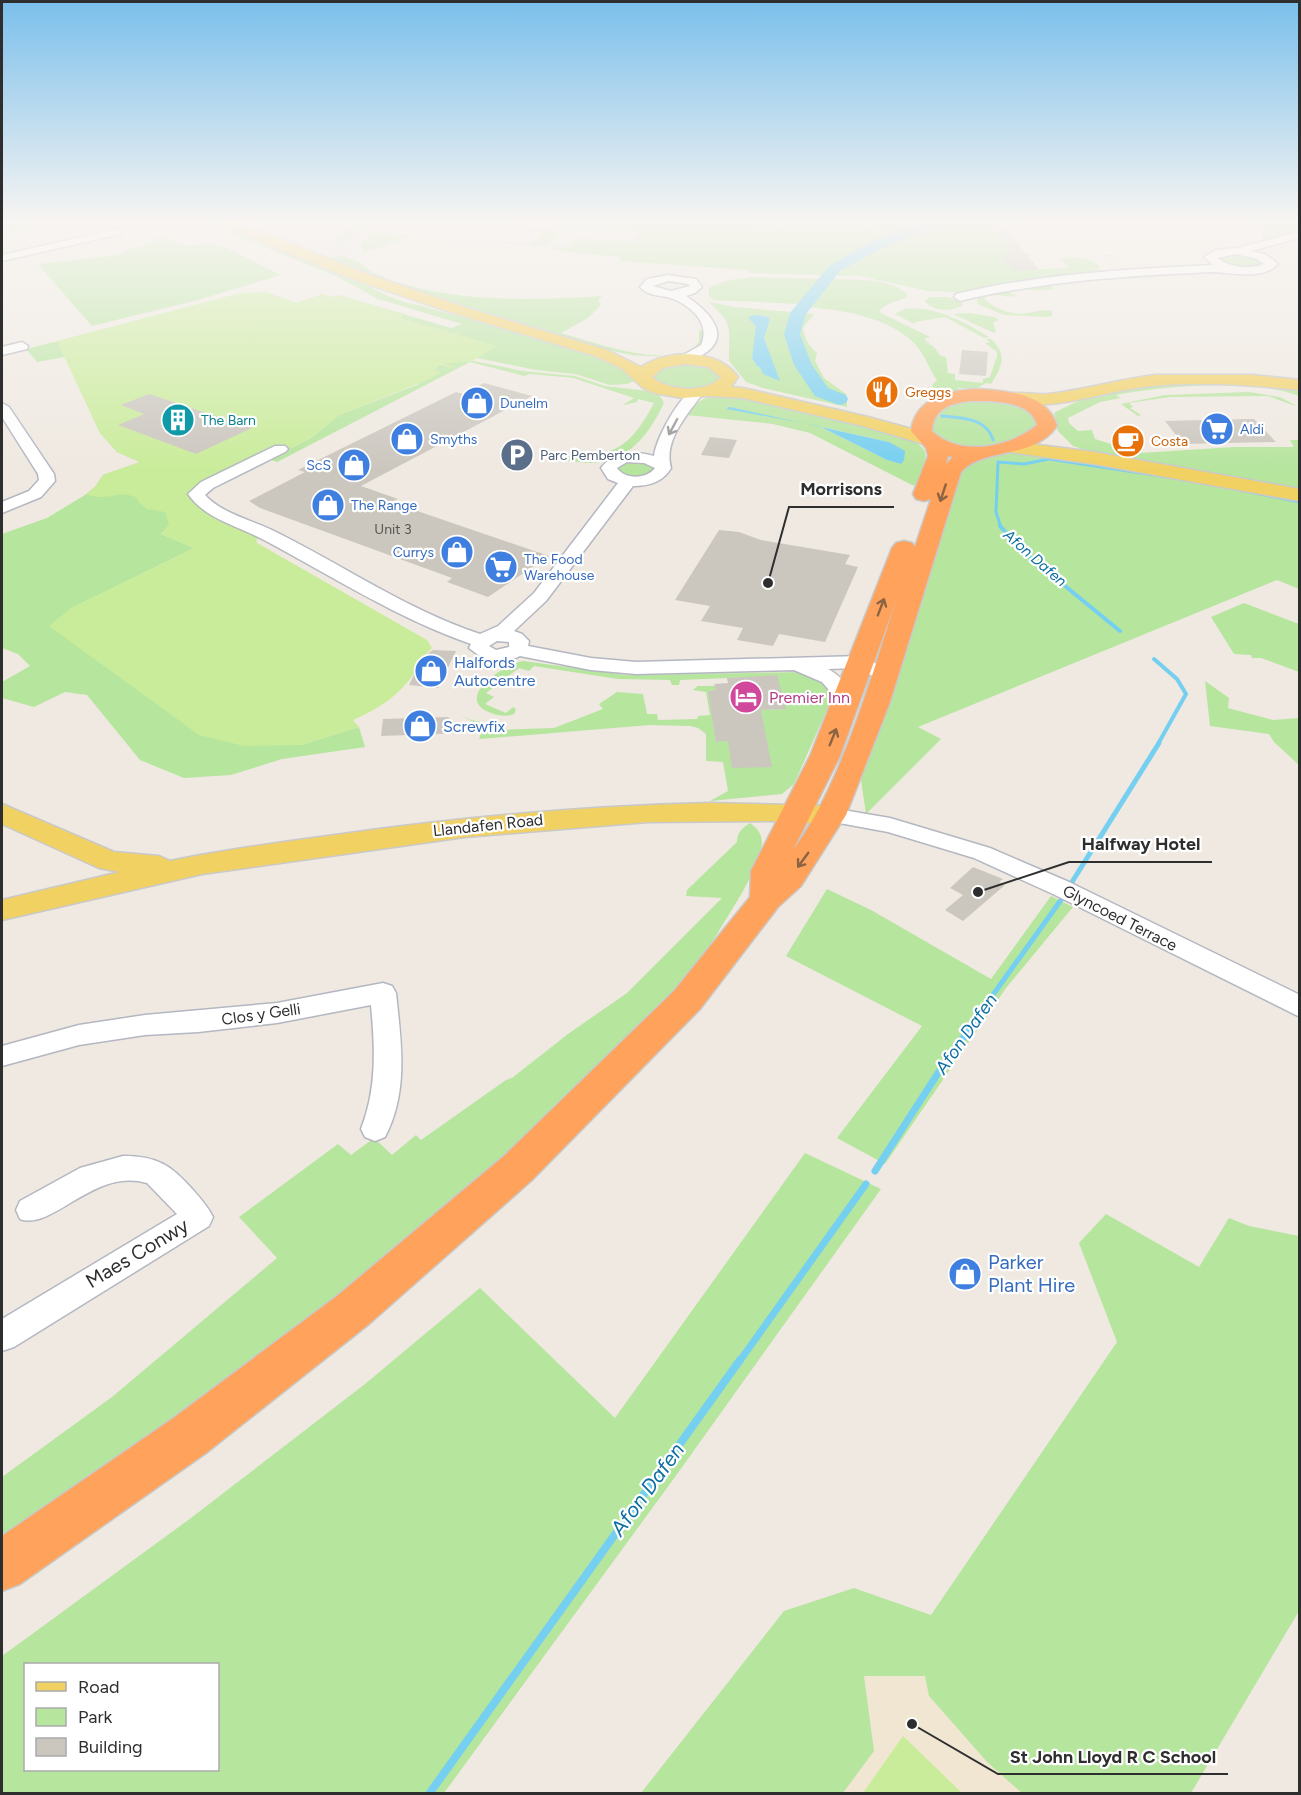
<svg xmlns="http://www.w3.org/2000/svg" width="1301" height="1795" font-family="Figtree,sans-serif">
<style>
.industrial{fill:#e3e1e8}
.education{fill:#f0e6d1}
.green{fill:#b6e59e;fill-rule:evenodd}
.pitch{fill:#c9ec9a}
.water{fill:#75cff0}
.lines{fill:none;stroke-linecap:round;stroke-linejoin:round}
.stream-far5{stroke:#75cff0;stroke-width:2}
.stream-far4{stroke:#75cff0;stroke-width:3}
.stream-far3{stroke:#75cff0;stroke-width:4}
.stream-far2{stroke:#75cff0;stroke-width:5}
.stream-far1{stroke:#75cff0;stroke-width:7}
.stream{stroke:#75cff0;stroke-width:8}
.river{fill:#75cff0;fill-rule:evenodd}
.building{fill:#cbc7bf}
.minor-casing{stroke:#b4b7c1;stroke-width:3}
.major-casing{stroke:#c9c9c9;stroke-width:3}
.highway-casing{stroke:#c9c9c9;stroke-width:3}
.minor{fill:#fff;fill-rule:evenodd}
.major{fill:#f2d163;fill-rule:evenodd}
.highway{fill:#ffa35c;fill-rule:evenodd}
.oneway{stroke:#969696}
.oneway2{stroke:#8c6343}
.labels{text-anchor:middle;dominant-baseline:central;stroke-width:4.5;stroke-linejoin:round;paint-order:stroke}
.far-food-label{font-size:14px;fill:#c56008;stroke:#fff;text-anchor:start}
.far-shop-label{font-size:14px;fill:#366cbe;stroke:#fff;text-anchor:start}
.far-culture-label{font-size:14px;fill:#0d838f;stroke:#fff;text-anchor:start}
.far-service-label{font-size:14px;fill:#4e5e75;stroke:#fff;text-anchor:start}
.number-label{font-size:14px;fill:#555452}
.far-water-label{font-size:15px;font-style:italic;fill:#0d6fa3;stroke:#fff}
.shop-label{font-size:16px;fill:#366cbe;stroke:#fff;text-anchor:start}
.hotel-label{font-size:16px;fill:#b23c85;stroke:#fff;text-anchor:start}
.street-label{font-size:16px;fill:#2e2e2e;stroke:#fff}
.water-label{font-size:18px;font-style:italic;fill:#0d6fa3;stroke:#fff}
.near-street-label{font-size:20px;fill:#2e2e2e;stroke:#fff}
.near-shop-label{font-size:20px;fill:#366cbe;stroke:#fff;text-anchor:start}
.near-water-label{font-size:21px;font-style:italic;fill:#0d6fa3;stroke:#fff}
.leader{fill:none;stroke:#2e2e2e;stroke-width:2}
.callout-dot{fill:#2e2e2e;stroke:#fff;stroke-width:2}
.callout-label{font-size:18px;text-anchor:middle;font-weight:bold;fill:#2e2e2e;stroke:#fff;stroke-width:4.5;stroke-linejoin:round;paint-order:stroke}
</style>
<rect width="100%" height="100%" fill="#efe9e1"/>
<path class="industrial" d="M226,219h426l-30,38 -210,-21 -60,19v2l-13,-1 -13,4 -28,-9z"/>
<path class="education" d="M892,1674l33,2 4,20 59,67 34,30 -179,1 31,-43 -10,-76z"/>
<path class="green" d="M2,219l39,6 -39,12z
M200,219c22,0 41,14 60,22 29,13 58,22 87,35 28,12 44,25 75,30l167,47c14,5 39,11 45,28l-7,3 -17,1 -35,-11 -39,-4 -59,-12 -32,1 -152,-54 -18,-10 22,8 26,-9 7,3 9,-2 112,33 11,-4 -84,-25 -42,-23 -112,-45z
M362,219h19l-41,27h-3l6,-4 -11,-1z
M571,219h128l137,12 71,-12h86l6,11h9l17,23 8,3 78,-1 3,3 -12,-3 -74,1 -3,-3 -23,1 12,16 55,-2 -6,-8 -6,-1c14,-2 33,-4 43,8l-5,4 -137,21 -30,-1 -68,-15 -112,-3v-3l-129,-9 2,-4 -70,-7 2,-3 16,1 8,-9 57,2 7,-8 -40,-4 -43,1z
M715,219h62l58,5 23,-5h41l-52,9 -22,1z
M1247,219h52v14l-45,12 12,-7 -4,-1v-4z
M453,222l103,9 5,4 -14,11 -45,-3 -2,-2 30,3 14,-12z
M373,232h3l36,4 -49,17 -2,-9z
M164,236c16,16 35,6 53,9 15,3 47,23 64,30l-87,26 -102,25 -54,-62 80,-9z
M1227,253l24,2 15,9c-16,7 -34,2 -50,-4l1,-4z
M339,256c18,1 24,12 40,19 12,6 26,10 39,13 60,14 123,12 184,8l-4,5 3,4 -13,13 -27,15c30,8 116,41 138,9v-13l6,4 -1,10 -14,10 -23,4 -35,-2 -30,-6 -136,-38 -46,-20 -94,-31z
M753,277l71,2 -24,25 -87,-4 -4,-4v-8c14,-8 28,-9 44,-11z
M827,279c23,1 60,-2 79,14l1,4c-10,5 -23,6 -28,15l51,25 -6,2 7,5 -8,-2 10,4 8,10 5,1 2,16 7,1v6l28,3v-4l7,-2 7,-21v-4l-12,-9h5l-4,-4h5c17,15 11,28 0,45l-5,-1 -9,5h-20l3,2 -24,3 -4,-8 5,-5c-8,-11 -12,-25 -22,-36 -28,-29 -80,-35 -118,-38h9l-1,-2z
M1049,284l5,5c-16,3 -32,-1 -47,2l9,5c-11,3 -22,-5 -32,2 9,11 30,18 44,15 8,-1 15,-4 24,-2v5l-5,1 -43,-2 -27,-11 1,-6c23,-8 47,-10 71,-14z
M930,297h17l14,4 2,4c-10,7 -31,7 -38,-4z
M709,302l26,5 79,7 -11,14c2,11 5,17 14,25l-2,8 9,17 22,16 1,13 -84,-19 -17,-6 -17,-21c-1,-33 7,-34 -20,-59zM759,315l9,2 2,3 -6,18 15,42 -19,-13h-4l2,-1 -6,-7z
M904,309c28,-5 63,14 85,28l-5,1 -39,-21 -30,5 -1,2 -19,-10z
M969,313l26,4 3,2 -1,2 -4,1 3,9 -2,2 -41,-19z
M90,333l104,122 -33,43 9,26 -9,10 33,14 -124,61 231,136 58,-18 6,20 -83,12 -51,16 -47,3 -44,-18 -53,-65 -22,-3 -31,15 -32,-9v-16l28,-16 -12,-12 -16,-6v-114l45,-16 38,-23 10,-8 8,-12 37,-13 -23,-10 -17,-19 -35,-76 -28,5 -11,-13z
M456,361h18l49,10 52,5 30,10 43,5 12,5 4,7c-15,31 -35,59 -73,60 -13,0 -21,-3 -32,-3l2,-4c52,1 68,-6 93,-53l-16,-4 -1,3 -14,3 11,-7 -61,-20 -43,-4 -6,2 -54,-14 -193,100 -8,-3 42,-21 28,-23 78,-30 10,-7 13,-14z
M673,362l33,2 15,13c-15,22 -50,10 -70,3l-1,-9z
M1191,380l107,9 1,7c-42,-18 -138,-10 -183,-1l5,3 -21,4 -32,16 1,5 9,8 14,-1 3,9 45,14 94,-6h60l-4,-7h9v52l-195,-36 -31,-10 -15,-15 -4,-18c49,-27 82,-27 137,-33z
M1249,392l31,5 17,9c-3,0 -27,-9 -29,-10l-98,1 -41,6 4,4 -3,1 11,7 -3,1 -17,-12 44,-9z
M736,395l173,43c4,3 12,7 15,12 5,8 -4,30 -10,36l-104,-53 -37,-9 -86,-9c14,-21 25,-19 49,-20zM821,427l68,15 12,22 -14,-4z
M998,399l30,10 11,14 -4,7 -44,19 -40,-3 -21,-16 8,-20 12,-8z
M1017,452h10l272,46v91l-22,-9 -359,147 23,12 -75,75 -5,-34 98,-310 18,-10z
M635,460l22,5 -3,11 -29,2 -10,-12z
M1244,603l55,21v48l-38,-14h-9l-1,-3 -17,-1 -23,-37z
M523,661l103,14 176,-3 19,6 12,18 -39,88 -12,10 -72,7 18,-10 -5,-29 -17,-1v-27l-8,-6 -8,-2 -40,-1 -171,14 4,-12 -23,-12 11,5 22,5 1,5 60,-2 49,-19 -4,-5 18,-12 26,2 4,20h10l1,6 39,-1 1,-3 12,-1 -4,-23 -13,-2 5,-4h17l1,4 -8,1 12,21 65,-3 -8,-33 -97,4 -1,5h-7l-2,-5 -52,-1 -84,-13 -5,5 -10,-3 -33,25 8,4 -9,7 21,9 7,-6 3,2 -2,5c-8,3 -15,2 -23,-1 -39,-14 13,-49 32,-52z
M1205,681l24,17 -1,10 45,12 26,-2v47l-25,-23 -5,-8 -59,-8z
M750,823c10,7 14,15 11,27l3,1 -22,42 -36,59 -61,79 -94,95 -362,291 -187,129v-69l110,-80 165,-139 -38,-41 99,-73 13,11 23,-17 18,17 24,-20 5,5 85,-60 6,-2 56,-44 59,-41 95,-95 -36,-2 1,-6 50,-48c0,-9 5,-14 13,-19z
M827,889l44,21 120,69 60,-83 22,11 -67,81 -121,176 -48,-26 85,-112 -136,-70z
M805,1153l76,36 -206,288 -231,316h-442v-137l189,-138 174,-134 115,-96 135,130zM218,1664v106h-192v-106z
M1106,1214l93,53 30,-49 20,8 50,10v375l-108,182h-169l-34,-30 -59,-67 -4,-20h-61l10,75 -31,42h-202l143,-182 70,-23 77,27 186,-273 -38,-99z"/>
<path class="pitch" d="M266,292l30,11 27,-9 7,3 9,-2 65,20 -4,3 97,28 -25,15 -31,3 15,2 -4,2 -13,-3 -4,5 6,2 -11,7 -91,36 -28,23 -94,46 -12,9 3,9 60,33 -12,5 1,3 170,97 5,8c-9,8 -13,17 -19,27 -17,23 -35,34 -60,45l6,7 -58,18 -57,1 -45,-11 -150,-109 21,-17 124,-61 -33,-14 8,-10 -4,-12 -18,-3 -8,-6 -2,-5c-14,-7 -22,-1 -36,-1 -5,0 -11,-2 -16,-2l10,-8 8,-12 37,-13 -23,-10 -17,-19 -43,-92 183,-48z
M903,1736l59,57h-99z"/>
<path class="water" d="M759,315l9,2 2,3 -6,18 16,43 -17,-7 -3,-7 -5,-1 2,-1 -5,-6 4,-33 -8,-8 3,-2z
M727,407h3l159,35 16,9 -1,9 -3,4 -14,-4 -68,-34 -93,-17 3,-1z"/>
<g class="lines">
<path class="stream-far5" d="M805,296h6"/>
<path class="stream-far4" d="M942,416c20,2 45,2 51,24
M1245,491l55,11
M1001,528l-5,-16 2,-50 26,2 25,-5 125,19"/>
<path class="stream-far3" d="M1000,526l26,28 94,77
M1154,659l23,20 9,15 -28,50"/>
<path class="stream-far2" d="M1072,882l87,-139
M977,1017l84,-117"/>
<path class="stream-far1" d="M875,1171l65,-101 39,-54
M739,1362l127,-178"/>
<path class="stream" d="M429,1794l311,-434"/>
<path class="river" d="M930,219h19l-2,3 -67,27 -40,22 -34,43 -6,20 12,31 16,23 18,7 2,4 -2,4 -7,2 -24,-9 -21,-31 -10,-31 6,-21 40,-48 40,-22z"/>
</g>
<path class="building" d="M1006,229l22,27 11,14h-26l-12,-16 10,-1 -11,-21z
M962,350l26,2 -2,24 -27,-2z
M484,383l48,13 -171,90 37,13 -7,3 158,54 -61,41 -41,-15 5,-4 -192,-70 -11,-7 56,-29 -7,-2 158,-78 7,2z
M149,394l103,34 -56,26 -78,-29 26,-11 -23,-9z
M1248,419h6l22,23 -93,2 -18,-23z
M710,437l27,3 -8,18 -28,-3z
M719,530l20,2 22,8 89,15 -5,9 13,3 -33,75 -46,-8 -6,12 -36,-6 6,-12 -42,-7 9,-15 -35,-6z
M433,650l23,1 -18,37 -29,-3 14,-28z
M777,675l9,34 -25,1 11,57 -40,1 -4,-27 -12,1 -8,-51 8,-1 -2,-6 14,-1 -1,-5z
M448,717l16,16 -83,3 2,-17z
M973,867l30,12 -4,3 6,3 -42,36 -18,-11 18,-15 -13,-7z"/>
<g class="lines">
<defs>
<path id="minor" d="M117,229l4,1v4l-119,27v-6z
M1300,232v6l-49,13 14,3 13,10c-16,17 -46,8 -67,8 -85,4 -168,9 -251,29l-6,-4 2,-3c84,-20 170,-25 257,-29l-9,-8 12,-7 21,-2zM1236,254l21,5 7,5c-15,6 -34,3 -47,-6z
M668,275l28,4 6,8 -7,6 -9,3c21,14 49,40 16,59 -5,4 -10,7 -17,9l-5,-1 -2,-3 2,-3 21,-12c9,-21 -7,-36 -25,-45 -12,-6 -26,-2 -36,-13l7,-8zM668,281l20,3 2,2 -19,5 -18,-5z
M22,342l6,4 -1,3 -25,6v-8z
M696,389l7,4c-15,21 -40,47 -32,75 -8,14 -22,18 -38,18l-87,115 -32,30 8,3 7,7 -1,5 63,12 45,4 225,-6 31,16 3,4 -3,4 -7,2 -28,-14 -29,1c13,7 21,17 29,30l-3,4h-14l-18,-21 -28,-12 -158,4 -45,-4 -71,-14 -14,6h-14l-7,-2 -16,-12 2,-4c-72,-25 -138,-67 -205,-103 -27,-15 -60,-21 -78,-47l13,-12 74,-36h10l3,3 -3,3 -72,36 -8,7c16,18 46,25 69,36 69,34 133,79 206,103l18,-8 36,-33 84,-110 -10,-4 -7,-11c13,-17 34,-17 53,-12 2,-17 26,-63 42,-67zM627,462l17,1 11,5c-8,11 -30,12 -38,0zM497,641l12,1v5l-13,3 -7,-4z
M2,403l7,4 45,67 1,7 -14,16 -39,16v-11l27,-11 10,-11 -1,-6 -36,-57z
M831,808l59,10 100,30 79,34 231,113v22l-247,-123 -79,-36 -86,-26 -65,-12 -3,-5 3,-5z
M383,983l9,3 4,7c5,49 13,98 -11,144l-10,4 -10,-4 -4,-8c16,-41 14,-81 10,-124l-94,18 -79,9 -53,3 -66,10 -77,21v-20l77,-21 66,-10 132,-12z
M123,1156c34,0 48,9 70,34 8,9 15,17 20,27l-4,9 -195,121 -12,4v-32l175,-105 -30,-31c-53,-16 -94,48 -127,36l-4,-9 4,-9 60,-33z"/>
<path id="major" d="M212,219h18l135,54 96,33 146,44 34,17c28,-19 78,-18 97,10l-7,10 12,1 125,29 66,18 2,4 -2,4 -7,2 -64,-19 -120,-28 -34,-2 -27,2 -28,-5 -11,-5 -22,-20 -26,-12 -145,-44 -95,-32 -94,-38zM685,364l23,3 13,10c-15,17 -53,14 -69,0l11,-9z
M1156,375h96l48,5v10c-49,-5 -100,-9 -148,-4 -47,4 -99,27 -146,16l-3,-4 3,-4c14,-3 28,1 42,0 36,-4 72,-15 108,-19z
M1009,441l85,11 206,37v12l-206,-37 -92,-13 -2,-4 2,-4z
M709,803l122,3 10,3 4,6 -4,6 -10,3 -61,-3 -122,1 -183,15 -263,37 -200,46v-20l118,-28 -21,-4 -97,-44v-20l112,48 45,4 11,5c52,-11 105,-18 158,-25 126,-18 253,-30 381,-33z"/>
<path id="highway" d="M980,389c29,2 68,5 77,37 -23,34 -74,21 -96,46l-71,230 -44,113 -45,71 -23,21 -78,102 -168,171 -163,144 -163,129 -186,131 -18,7v-55l170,-117 165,-123 167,-140 170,-165 76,-94 1,-26 59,-115 82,-208 4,-5 8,-2 8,2 3,4 16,-48 -7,2 -8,-2 -3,-5 15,-38 -2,-8 -15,-17c4,-34 40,-42 69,-42zM971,401c21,0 60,-1 66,24 -28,23 -78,32 -105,6 1,-23 20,-28 39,-30zM948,456l5,1 -7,7zM897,598c-26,79 -55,186 -104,252l47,-94z"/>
</defs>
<use href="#minor" class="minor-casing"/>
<use href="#major" class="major-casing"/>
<use href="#highway" class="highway-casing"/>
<use href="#minor" class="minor"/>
<use href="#major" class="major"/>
<use href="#highway" class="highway"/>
</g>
<defs><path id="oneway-shaft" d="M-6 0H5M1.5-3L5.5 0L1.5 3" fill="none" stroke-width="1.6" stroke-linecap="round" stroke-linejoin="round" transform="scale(1.5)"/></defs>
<use class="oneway" href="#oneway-shaft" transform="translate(673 427) rotate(118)"/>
<g class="oneway2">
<use href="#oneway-shaft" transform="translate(943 493) rotate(108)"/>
<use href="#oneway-shaft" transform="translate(881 607) rotate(-69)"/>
<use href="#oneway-shaft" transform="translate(833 737) rotate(-68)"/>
<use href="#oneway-shaft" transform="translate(803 860) rotate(126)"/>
</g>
<linearGradient id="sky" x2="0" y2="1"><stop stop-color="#7abfeb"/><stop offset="0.47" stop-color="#f8f5f2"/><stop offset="1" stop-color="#f8f5f2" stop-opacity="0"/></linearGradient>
<rect width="1301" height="470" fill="url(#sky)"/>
<defs>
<symbol id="restaurant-disc" viewBox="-11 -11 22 22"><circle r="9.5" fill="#e8710a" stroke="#fff"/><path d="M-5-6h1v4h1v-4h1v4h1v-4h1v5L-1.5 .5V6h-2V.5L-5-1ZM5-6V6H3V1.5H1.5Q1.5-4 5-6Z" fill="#fff"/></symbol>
<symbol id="shop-disc" viewBox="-11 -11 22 22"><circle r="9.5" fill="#3f7fe0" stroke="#fff"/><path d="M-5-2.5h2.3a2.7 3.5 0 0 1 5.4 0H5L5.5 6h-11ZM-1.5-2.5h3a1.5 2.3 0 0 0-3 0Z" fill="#fff"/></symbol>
<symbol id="building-disc" viewBox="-11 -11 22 22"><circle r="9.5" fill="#0f9aa8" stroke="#fff"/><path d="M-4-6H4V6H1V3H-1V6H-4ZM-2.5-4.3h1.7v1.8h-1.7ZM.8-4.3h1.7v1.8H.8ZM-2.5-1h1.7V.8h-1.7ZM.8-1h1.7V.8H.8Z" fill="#fff"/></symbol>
<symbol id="supermarket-disc" viewBox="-11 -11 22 22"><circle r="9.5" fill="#3f7fe0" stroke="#fff"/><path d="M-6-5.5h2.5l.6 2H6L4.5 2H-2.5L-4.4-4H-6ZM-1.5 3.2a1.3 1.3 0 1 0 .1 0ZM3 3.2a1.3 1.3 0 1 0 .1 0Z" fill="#fff"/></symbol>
<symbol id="cafe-disc" viewBox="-11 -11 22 22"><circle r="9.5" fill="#e8710a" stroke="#fff"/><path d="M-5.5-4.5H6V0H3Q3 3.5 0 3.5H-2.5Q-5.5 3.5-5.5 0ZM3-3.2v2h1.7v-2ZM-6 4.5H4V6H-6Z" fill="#fff"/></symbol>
<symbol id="parking-disc" viewBox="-11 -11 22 22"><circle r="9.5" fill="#5c6f8a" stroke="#fff"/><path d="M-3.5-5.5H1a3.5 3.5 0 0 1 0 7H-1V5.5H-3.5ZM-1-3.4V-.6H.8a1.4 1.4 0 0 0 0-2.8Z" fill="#fff"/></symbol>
<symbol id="hotel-disc" viewBox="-11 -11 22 22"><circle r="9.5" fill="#d1479c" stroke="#fff"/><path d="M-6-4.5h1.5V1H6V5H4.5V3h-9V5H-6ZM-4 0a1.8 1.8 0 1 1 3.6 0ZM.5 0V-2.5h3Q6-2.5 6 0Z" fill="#fff"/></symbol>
</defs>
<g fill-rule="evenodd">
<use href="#restaurant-disc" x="863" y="373" width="38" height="38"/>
<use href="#shop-disc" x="458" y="384" width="38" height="38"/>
<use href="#building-disc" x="159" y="401" width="38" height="38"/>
<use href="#supermarket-disc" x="1198" y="410" width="38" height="38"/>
<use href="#shop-disc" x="388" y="420" width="38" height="38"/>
<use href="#cafe-disc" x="1109" y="422" width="38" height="38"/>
<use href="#parking-disc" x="498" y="436" width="38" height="38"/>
<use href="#shop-disc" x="335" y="446" width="38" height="38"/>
<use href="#shop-disc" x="309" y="486" width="38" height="38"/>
<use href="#shop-disc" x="438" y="533" width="38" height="38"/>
<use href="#supermarket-disc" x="482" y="548" width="38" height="38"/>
<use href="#shop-disc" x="412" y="652" width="38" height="38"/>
<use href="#hotel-disc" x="727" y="678" width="38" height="38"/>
<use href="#shop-disc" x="401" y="707" width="38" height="38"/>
<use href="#shop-disc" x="946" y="1255" width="38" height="38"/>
</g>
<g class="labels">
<g class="far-food-label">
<text x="905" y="392">Greggs</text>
<text x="1151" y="441">Costa</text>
</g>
<g class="far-shop-label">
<text x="500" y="403">Dunelm</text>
<text x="1240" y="429">Aldi</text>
<text x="430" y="439">Smyths</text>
<text x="331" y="465" text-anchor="end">ScS</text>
<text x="351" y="505">The Range</text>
<text x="434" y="552" text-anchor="end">Currys</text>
<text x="524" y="559">The Food<tspan x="524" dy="16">Warehouse</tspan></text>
</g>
<g class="far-culture-label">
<text x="201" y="420">The Barn</text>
</g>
<g class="far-service-label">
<text x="540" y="455">Parc Pemberton</text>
</g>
<g class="number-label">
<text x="393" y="529">Unit 3</text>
</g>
<g class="far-water-label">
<text transform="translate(1035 558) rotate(41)">Afon Dafen</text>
</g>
<g class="shop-label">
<text x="454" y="662">Halfords<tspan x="454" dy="18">Autocentre</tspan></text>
<text x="443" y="726">Screwfix</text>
</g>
<g class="hotel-label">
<text x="769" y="697">Premier Inn</text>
</g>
<g class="street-label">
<text transform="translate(488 825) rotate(-6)">Llandafen Road</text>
<text transform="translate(1120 918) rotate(27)">Glyncoed Terrace</text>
<text transform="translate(261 1014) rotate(-8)">Clos y Gelli</text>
</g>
<g class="water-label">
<text transform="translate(966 1034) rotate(-55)">Afon Dafen</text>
</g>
<g class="near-street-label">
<text transform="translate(137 1253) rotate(-31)">Maes Conwy</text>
</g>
<g class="near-shop-label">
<text x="988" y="1262">Parker<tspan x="988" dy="23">Plant Hire</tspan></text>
</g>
<g class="near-water-label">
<text transform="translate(647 1489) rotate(-54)">Afon Dafen</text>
</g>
</g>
<path class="leader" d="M768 583L789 507H894M978 892L1069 862H1212M912 1724L998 1774H1228"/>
<g class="callout-dot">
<circle cx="768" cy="583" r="6"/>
<circle cx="978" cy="892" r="6"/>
<circle cx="912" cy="1724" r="6"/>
</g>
<g class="callout-label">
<text x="841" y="495">Morrisons</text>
<text x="1141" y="850">Halfway Hotel</text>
<text x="1113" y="1763">St John Lloyd R C School</text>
</g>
<rect width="1301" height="1795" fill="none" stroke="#2e2e2e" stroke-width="6"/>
<rect x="24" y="1663" width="195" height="108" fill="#ffffff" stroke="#ababab" stroke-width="1.5"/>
<rect x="36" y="1682" width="30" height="9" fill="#f2d163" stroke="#ababab" stroke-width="1.5"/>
<text x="78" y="1693" font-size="18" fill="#2e2e2e">Road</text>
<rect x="36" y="1708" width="30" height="18" fill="#b6e59e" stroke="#ababab" stroke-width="1.5"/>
<text x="78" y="1723" font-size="18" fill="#2e2e2e">Park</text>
<rect x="36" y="1738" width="30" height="18" fill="#cbc7bf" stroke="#ababab" stroke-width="1.5"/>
<text x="78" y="1753" font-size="18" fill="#2e2e2e">Building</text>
</svg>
